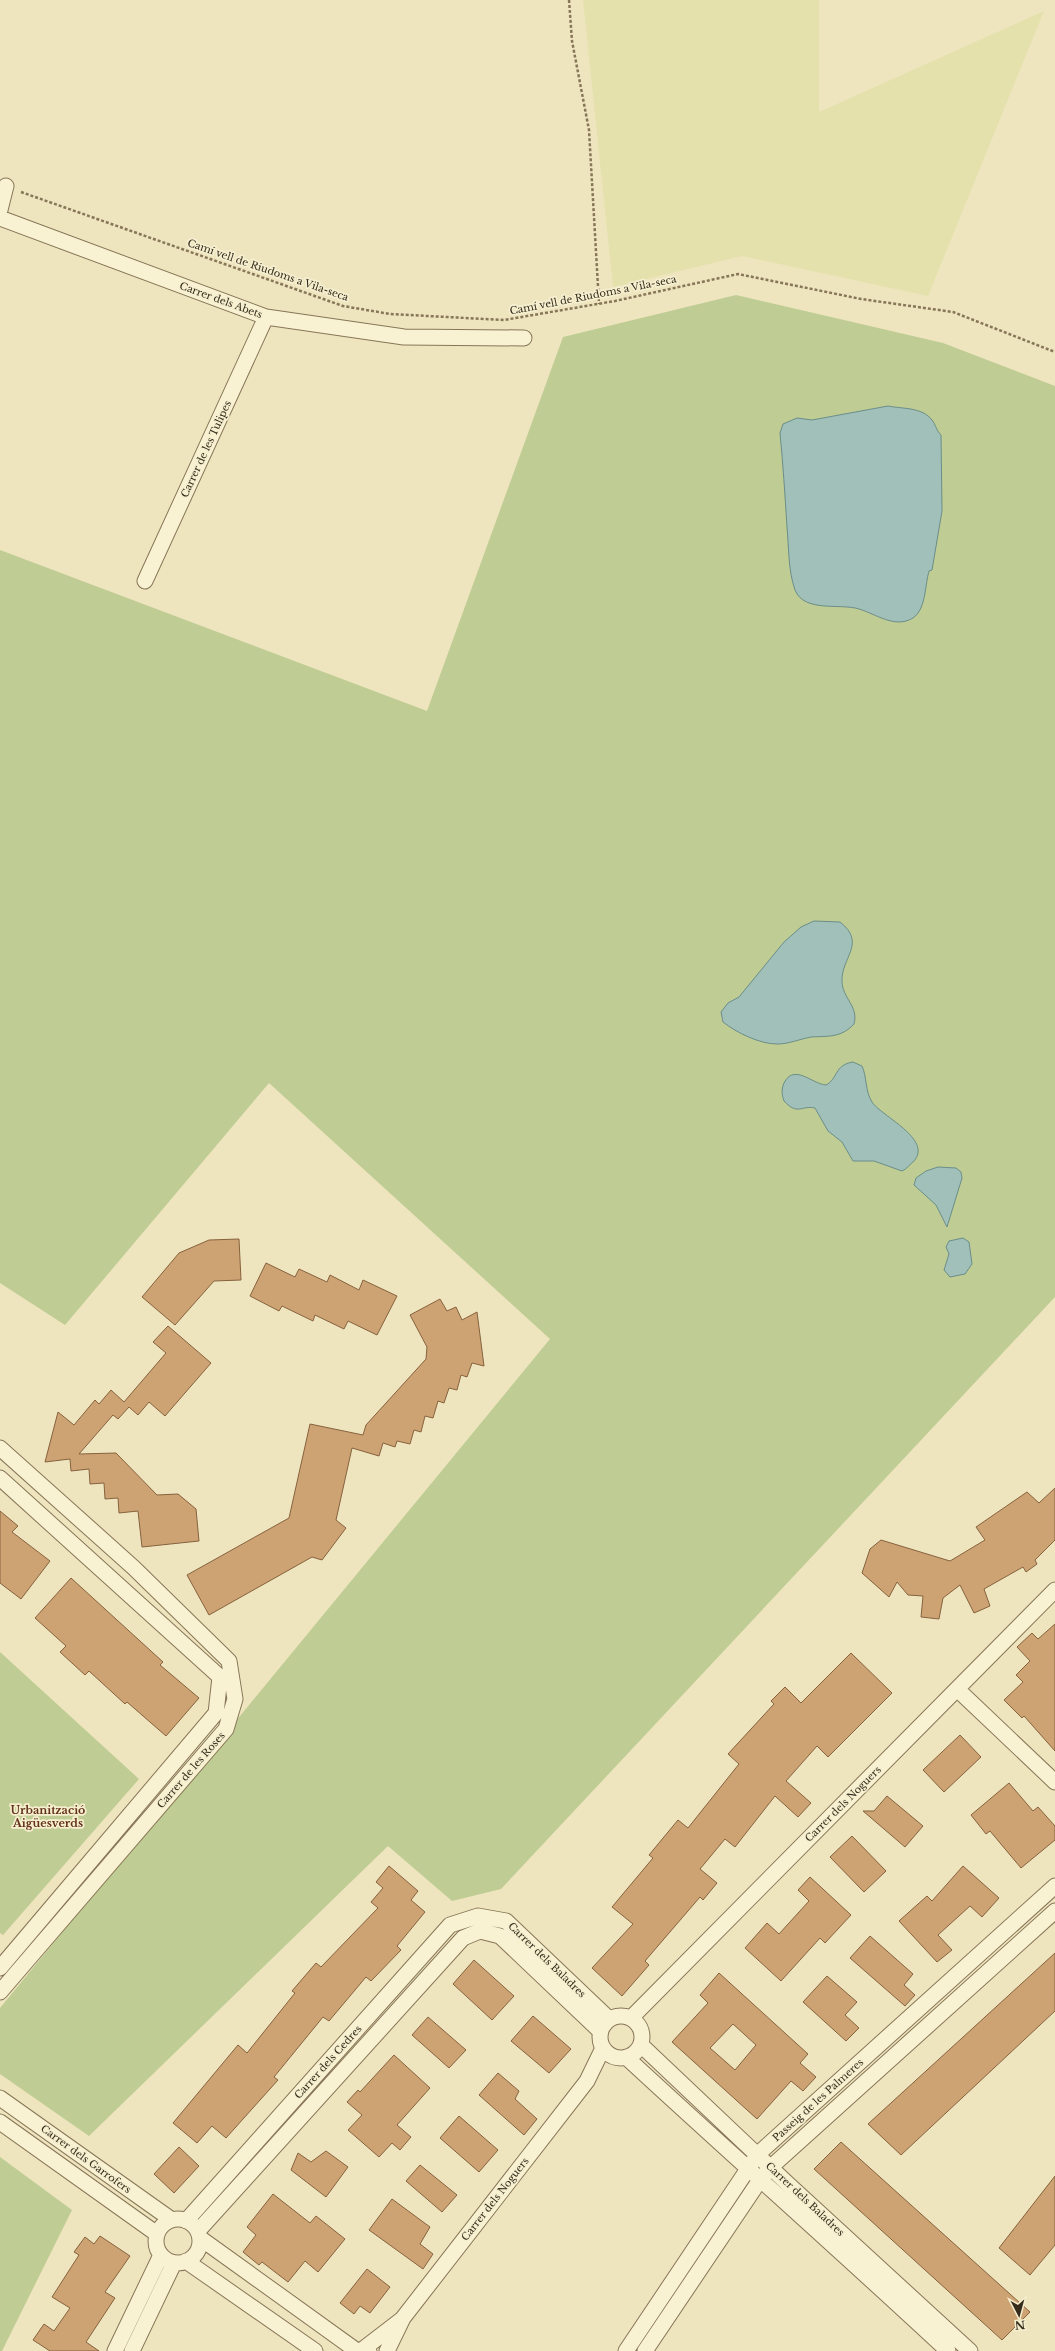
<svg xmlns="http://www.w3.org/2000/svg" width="1055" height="2351" font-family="'Libre Baskerville',serif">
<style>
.farmland{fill:#e4e1ad}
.green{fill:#bfcc93}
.water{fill:#a2c0ba;stroke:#6a8e89}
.building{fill:#cda374;stroke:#86623d;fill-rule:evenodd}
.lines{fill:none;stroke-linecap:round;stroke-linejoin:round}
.minor-casing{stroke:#877657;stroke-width:17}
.path{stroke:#877657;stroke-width:2.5;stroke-dasharray:3 2;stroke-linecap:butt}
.minor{stroke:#f9f2d2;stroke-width:15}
.labels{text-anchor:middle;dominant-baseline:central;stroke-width:3.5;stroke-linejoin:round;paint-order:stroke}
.street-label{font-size:10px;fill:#362c1c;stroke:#f6efcf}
.neighbourhood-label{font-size:11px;font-weight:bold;fill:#63321b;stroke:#f6efcf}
</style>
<rect width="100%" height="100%" fill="#eee5bf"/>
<path class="farmland" d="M583,0h236v112l225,-101 -116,285 -186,-40 -129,31z"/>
<path class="green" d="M736,295l207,48 112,43v911l-554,592 -49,12 -64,-55 -299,290 -89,-62v-66l550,-669 -281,-256 -204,242 -65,-42v-733l427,161 136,-374z
M0,1652l139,127 -136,156 -3,-2z
M0,2157l72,53 -70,141h-2z"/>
<path class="water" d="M888,406c15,3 34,1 44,14 4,5 4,10 9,15l1,76 -10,59 -3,1c-4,13 -3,39 -16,47 -18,11 -37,-4 -54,-9 -18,-6 -55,4 -64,-19 -7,-20 -6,-42 -8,-63 -2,-32 -4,-63 -7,-94l3,-9 14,-6 15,2z
M814,921l26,1c27,21 1,36 2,59 0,17 17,25 12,43 -13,14 -26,12 -43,13 -11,2 -22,7 -34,7 -17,0 -40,-11 -54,-22l-2,-10 7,-9 11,-6 45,-55 17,-15z
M853,1062l9,4c5,11 3,25 10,36 9,14 61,37 42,59 -4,3 -7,8 -12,10l-28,-10h-21l-11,-19 -14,-11 -13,-23c-14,-3 -17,8 -31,-7 -2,-6 -3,-11 0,-18 10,-20 28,1 42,2 12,-6 8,-20 27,-23z
M938,1167l18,1 5,4 1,6 -15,49 -11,-22 -22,-20 2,-7 10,-7z
M963,1238l6,4 3,22 -7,10 -15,3 -6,-7 5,-16 -3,-7 3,-6z"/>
<path class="building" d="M239,1239l2,41 -27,1 -39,44 -33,-28 37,-44 30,-13z
M266,1263l29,14 4,-8 28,13 3,-7 29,15 4,-10 34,16 -20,39 -29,-14 -4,8 -29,-14 -2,6 -31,-15 -3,5 -29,-15z
M440,1299l7,12 9,-4 6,13 15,-8 7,54 -12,-3 -5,14 -6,-2 -4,15 -8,-2 -5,15 -6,-2 -5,17 -8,-2 -4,16 -7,-2 -4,14 -13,-3 -2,6 -12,-4 -4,13 -27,-8 -16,72 10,8 -24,32 -10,-3 -103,58 -22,-40 102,-57 21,-94 53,11 3,-10 60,-66 1,-12 -17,-32z
M168,1326l43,37 -46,53 -16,-14 -11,13 -9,-8 -11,12 -5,-4 -34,39 37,-1 41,42 21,-1 18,15 3,32 -57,6 -4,-36 -19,2 -1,-15 -13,1 -1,-16 -14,1 -1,-15 -18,2 -1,-12 -25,3 13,-50 16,13 21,-25 4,4 12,-14 13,12 42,-49 -13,-11z
M1055,1488v52l-20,20 2,4 -11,8 -3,-5 -39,22 6,17 -16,7 -14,-28 -17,13 -4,21 -18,-2 2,-21 -15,-1 -11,-13 -8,15 -27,-24 8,-24 11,-9 69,21 35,-21 -9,-13 51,-35 12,11z
M0,1511l18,15 -6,6 38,29 -29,38 -21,-16z
M71,1578l92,84 -3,3 39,33 -33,38 -39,-34 -2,2 -36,-33 -4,4 -25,-23 6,-6 -31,-28z
M1055,1624v127l-31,-35 -2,2 -18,-18 19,-18 -7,-7 14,-14 -13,-14 15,-14 6,6z
M851,1653l41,40 -64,64 -11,-11 -31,35 25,22 -13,14 -23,-21 -40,51 -10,-8 -25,30 17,14 -14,17 -3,-3 -55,64 4,4 -27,31 -30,-28 41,-44 -21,-17 41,-49 -4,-3 29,-35 10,8 51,-64 -11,-10 46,-50 -3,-3 14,-14 16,16z
M960,1735l21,22 -37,35 -21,-22z
M1009,1783l24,28 5,-4 17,19v14l-34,28 -31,-37 -4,3 -15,-19z
M887,1796l36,30 -18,21 -42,-36h11z
M852,1836l34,35 -22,21 -34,-35z
M389,1866l29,25 -7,9 14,12 -28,34 4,4 -30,31 -5,-4 -37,44 -6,-4 -49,60 4,3 -52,58 -14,-12 -15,17 -24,-20 65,-78 9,8 48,-60 -3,-2 24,-28 5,4 57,-59 -7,-6 12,-14 -7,-6z
M963,1866l36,32 -17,19 -12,-11 -32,29 14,15 -15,12 -38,-41 28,-25 5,5z
M810,1877l41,38 -26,28 -5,-5 -39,43 -36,-33 22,-25 12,11 30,-33 -11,-11z
M870,1936l43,38 -9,11 11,10 -10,11 -55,-48z
M1055,1953v58l-154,144 -33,-31z
M474,1960l40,36 -22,24 -39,-36z
M719,1973l89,81 -8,9 16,14 -13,14 -12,-10 -34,38 -85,-77 36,-39 -8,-8zM733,2024l23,21 -21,25 -25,-22z
M827,1976l30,26 -12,13 14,13 -13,13 -43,-39z
M533,2016l38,33 -22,24 -38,-32z
M428,2017l38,33 -17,18 -37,-33z
M394,2055l36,33 -33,37 14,12 -11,13 -8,-7 -13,14 -31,-27 14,-15 -15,-13 11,-12 2,2z
M498,2073l21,18 -4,8 22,20 -13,16 -45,-40z
M459,2116l39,34 -19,22 -39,-34z
M841,2142l189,170 -28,28 -188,-171z
M179,2147l20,19 -25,27 -20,-19z
M326,2151l22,16 -22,30 -35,-27 7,-17 13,9z
M420,2165l37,30 -15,17 -36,-31z
M1055,2176v69l-25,30 -31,-27z
M273,2194l37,29 6,-7 29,23 -27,33 -13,-11 -17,21 -26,-20 -3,3 -16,-13 13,-17 -9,-8z
M392,2199l38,28 -10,17 13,10 -10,15 -54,-39z
M100,2236l30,20 -25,36 10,6 -29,44 13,9h-49l-17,-11 11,-16 10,7 16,-23 -18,-11 27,-42 -5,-3 11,-15 9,7z
M367,2269l23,18 -20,26 -10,-7 -6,8 -14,-11z"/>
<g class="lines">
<defs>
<path id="minor" d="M0,210l6,-24
M0,218l266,99 138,20 120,1
M145,581l121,-264
M0,1448l134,120 95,93 6,38 -9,30 -226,263
M0,1478l220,199 -4,36 -216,255
M957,1689l98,93
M600 2037a21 21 0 1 1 42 0a21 21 0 1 1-42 0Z
M631,2018l424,-428
M641,2045l148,140 181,166
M626,2057c107,99 216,195 322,294
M0,2098l172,122
M0,2122l157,112
M156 2241a22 22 0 1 1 44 0a22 22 0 1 1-44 0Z
M186,2221l264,-296 28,-9 28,5 103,98
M198,2231l265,-293 17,-7 20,5 100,95
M200,2238l157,113h12
M186,2261l129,90
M362,2350l39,-30
M115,2351l46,-96
M132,2351l42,-88
M387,2351l16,-33 184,-237 16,-33
M626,2351l132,-197 297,-268
M645,2351l115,-171 11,-13 284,-256"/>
</defs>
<use href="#minor" class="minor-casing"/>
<path class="path" d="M569,0l3,41 17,89 10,174
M21,192l322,114 47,8 114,6 111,-19 123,-27 123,25 92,13 102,40"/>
<use href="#minor" class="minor"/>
</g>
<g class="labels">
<g class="street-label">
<text transform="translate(268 270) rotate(19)">Camí vell de Riudoms a Vila-seca</text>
<text transform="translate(593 295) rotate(-11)">Camí vell de Riudoms a Vila-seca</text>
<text transform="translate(221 300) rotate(20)">Carrer dels Abets</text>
<text transform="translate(206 449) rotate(-65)">Carrer de les Tulipes</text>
<text transform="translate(191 1770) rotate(-49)">Carrer de les Roses</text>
<text transform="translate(843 1804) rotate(-45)">Carrer dels Noguers</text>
<text transform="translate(547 1960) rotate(44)">Carrer dels Baladres</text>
<text transform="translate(328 2062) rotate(-48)">Carrer dels Cedres</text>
<text transform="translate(818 2100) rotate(-42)">Passeig de les Palmeres</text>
<text transform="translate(86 2159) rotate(36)">Carrer dels Garrofers</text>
<text transform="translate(495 2199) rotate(-52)">Carrer dels Noguers</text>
<text transform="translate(805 2199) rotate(43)">Carrer dels Baladres</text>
</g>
<g class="neighbourhood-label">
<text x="48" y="1810">Urbanització<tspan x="48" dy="13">Aigüesverds</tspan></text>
</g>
</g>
<g transform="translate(1019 2315) rotate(174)" stroke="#f6efcf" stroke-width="3" paint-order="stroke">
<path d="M0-3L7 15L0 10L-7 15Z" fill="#362c1c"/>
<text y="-6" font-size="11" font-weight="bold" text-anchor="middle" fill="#362c1c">N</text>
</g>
</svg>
